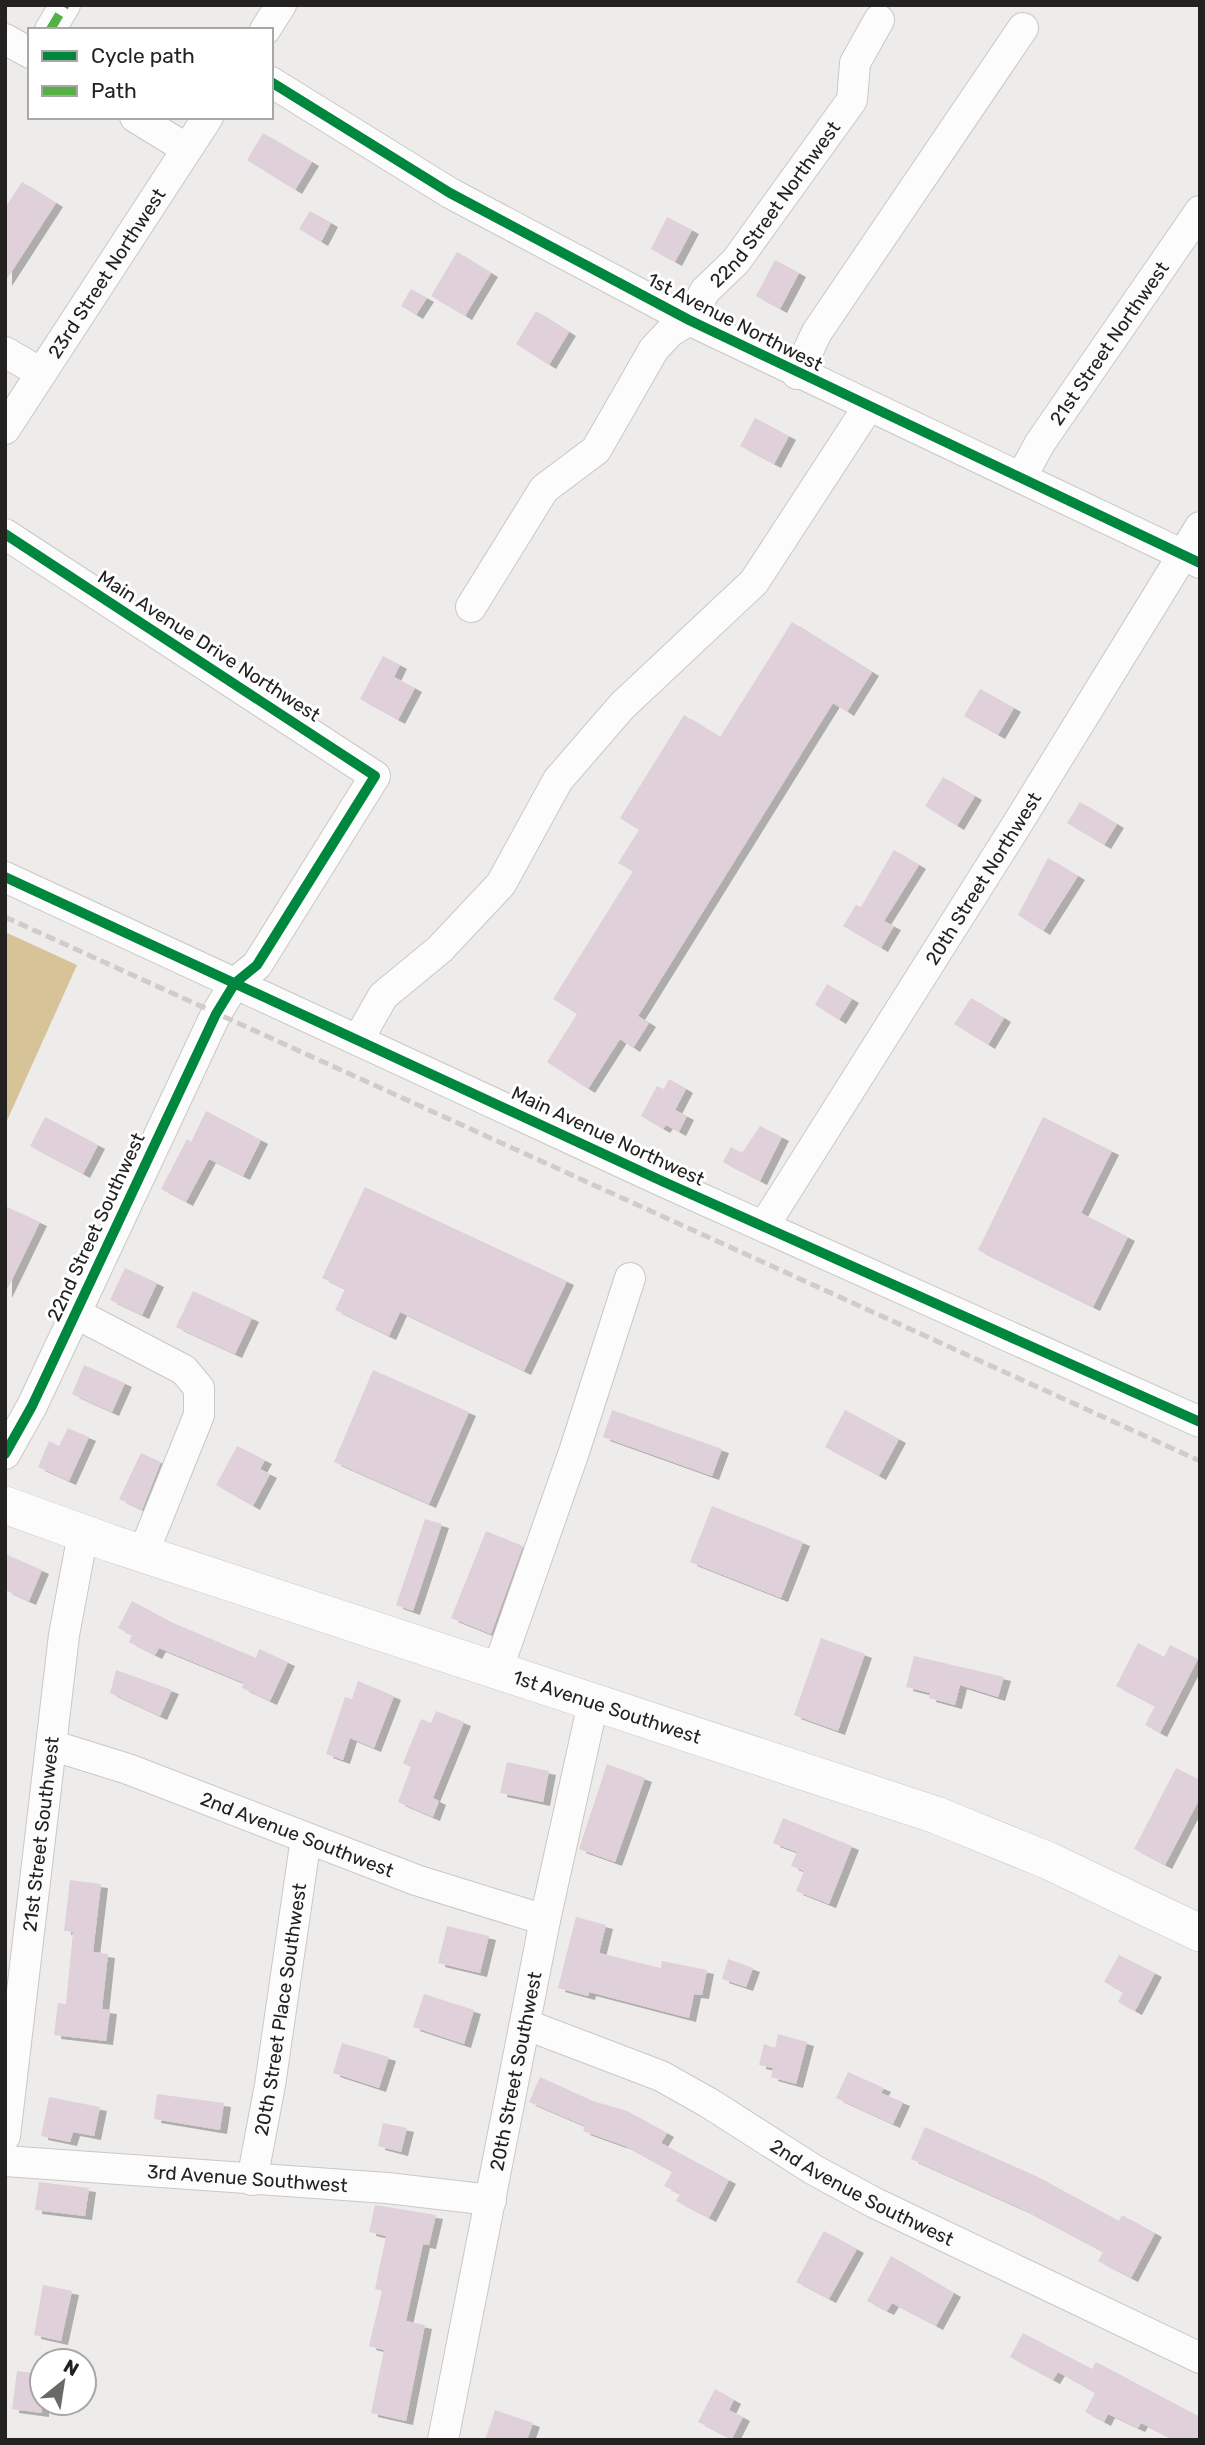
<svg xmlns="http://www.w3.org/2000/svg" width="1205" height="2445" font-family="Rubik,sans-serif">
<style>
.forest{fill:#d7c398}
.building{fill:#dfd0d9;filter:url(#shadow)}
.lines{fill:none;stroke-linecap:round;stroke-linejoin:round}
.minor-casing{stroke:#c9c8c6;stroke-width:32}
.major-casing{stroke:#c9c8c6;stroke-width:38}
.minor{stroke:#fcfcfc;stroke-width:30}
.major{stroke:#fcfcfc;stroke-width:37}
.rail{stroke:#cecdcc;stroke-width:5;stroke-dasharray:10 5;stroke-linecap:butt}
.quiet{stroke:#55b145;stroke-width:9;stroke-dasharray:18 9;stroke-linecap:butt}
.cycleway-casing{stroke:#fff;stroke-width:15}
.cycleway{stroke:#00873e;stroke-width:10}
.labels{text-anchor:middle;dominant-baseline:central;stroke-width:6;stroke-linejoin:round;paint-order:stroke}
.street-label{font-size:19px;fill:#232221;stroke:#fff}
</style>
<defs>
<filter id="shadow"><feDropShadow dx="7" dy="4" stdDeviation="0" flood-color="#0004"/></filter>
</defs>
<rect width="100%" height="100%" fill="#eeecea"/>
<path class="forest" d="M5,932l72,33 -72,160z"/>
<path class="building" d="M263,133l49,29 -17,28 -48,-30z
M22,182l34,21 -51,79v-74z
M310,211l21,12 -10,19 -22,-13z
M667,217l25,13 -17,32 -24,-13z
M457,252l34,21 -26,43 -34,-20z
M775,260l24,13 -19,36 -24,-13z
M411,289l16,9 -11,17 -15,-9z
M536,311l33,21 -20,33 -33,-21z
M755,418l34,18 -15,28 -34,-18z
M792,622l80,50 -25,40 -14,-9 -195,313 11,7 -16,25 -13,-9 -32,50 -41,-27 30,-48 -24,-15 80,-128 -15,-8 21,-33 -19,-12 64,-103 36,22z
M383,656l17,9 -6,12 21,11 -17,32 -38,-21z
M980,689l34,19 -16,27 -34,-19z
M943,777l32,19 -18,30 -32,-20z
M1080,802l37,22 -13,21 -37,-22z
M894,850l25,15 -35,56 10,5 -13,22 -38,-22 13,-21 5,2z
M1048,858l30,18 -35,55 -25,-16z
M827,984l25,15 -13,21 -24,-15z
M971,998l33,20 -16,27 -34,-21z
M669,1079l17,10 -11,21 12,6 -8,16 -13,-7 -3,4 -22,-13 16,-30 7,3z
M206,1111l55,29 -18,36 -34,-17 -23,43 -25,-13 26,-50 4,3z
M45,1117l53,28 -15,29 -53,-28z
M1043,1117l69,34 -31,62 47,24 -35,70 -115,-57z
M760,1126l22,11 -22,44 -37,-19 8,-15 11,6z
M365,1187l202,94 -43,90 -124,-59 -11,24 -54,-26 10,-21 -23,-11z
M5,1206l35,16 -35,72z
M125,1268l32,15 -15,32 -32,-15z
M193,1291l59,27 -17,36 -59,-27z
M84,1365l41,18 -13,29 -40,-18z
M373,1370l96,42 -40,92 -95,-42z
M612,1410l110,39 -10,27 -109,-39z
M845,1410l54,29 -20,37 -54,-29z
M68,1428l21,9 -20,44 -31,-14 11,-26 10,5z
M237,1446l28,14 -5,9 10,5 -17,32 -37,-21z
M141,1453l20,9 -19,48 -23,-11z
M712,1506l91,36 -22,56 -91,-36z
M425,1519l17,5 -29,87 -17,-6z
M486,1531l37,15 -32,88 -40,-16z
M5,1554l37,16 -13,31 -24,-11z
M132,1601l39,21 85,36 3,-9 29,13 -18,39 -28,-13 2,-5 -85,-35 -4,7 -26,-13 3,-7 -14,-7z
M821,1638l44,16 -27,77 -44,-16z
M1138,1643l26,14 6,-12 28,14 -38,74 -15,-8 10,-19 -39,-20z
M914,1656l90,21 -6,20 -38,-12 -5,20 -26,-7 1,-5 -24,-6z
M116,1670l56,20 -12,26 -50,-23z
M358,1681l36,15 -20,52 -24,-10 -7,22 -17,-6 19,-57 7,2z
M436,1711l28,11 -31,76 6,3 -6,16 -35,-15 13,-35 -8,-4 18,-44 10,4z
M507,1762l42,9 -6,31 -43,-9z
M607,1764l38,14 -30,84 -36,-13z
M1176,1768l24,12v18l-35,67 -31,-16z
M783,1818l69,28 -23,58 -33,-13 8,-20 -13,-5 6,-14 -24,-9z
M70,1880l31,4 -8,68 15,2 -6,55 8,1 -4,31 -52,-6 4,-32 8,1 7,-72 -9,-1z
M576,1917l30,8 -7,28 62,15 1,-7 45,9 -5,25 -8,-1 -5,24 -100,-26 -1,4 -30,-8z
M447,1926l42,10 -9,37 -42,-10z
M1119,1955l36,18 -20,38 -17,-9 5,-10 -19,-10z
M728,1959l25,9 -7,19 -24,-8z
M424,1994l50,16 -10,34 -51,-17z
M778,2034l29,8 -11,42 -25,-7 2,-9 -14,-3 5,-21 11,4z
M342,2043l47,14 -10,31 -46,-15z
M848,2072l36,16 -3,5 22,9 -10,22 -57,-26z
M540,2077l53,24 34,10 40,22 -6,10 68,37 -20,38 -33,-17 4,-7 -16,-8 8,-14 -47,-26 -42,-15 2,-5 -56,-24z
M157,2094l67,9 -4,27 -66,-11z
M49,2097l51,10 -6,29 -21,-4 -3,10 -29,-6z
M383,2123l24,5 -6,24 -23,-6z
M925,2127l111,49 83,45 3,-6 33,18 -24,45 -33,-17 5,-9 -81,-43 -111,-50z
M39,2182l50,6 -4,28 -50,-6z
M375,2205l61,10 -7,30 -6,-1 -17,77 19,4 -19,96 -35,-8 13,-63 -15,-4 13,-55 -7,-2 11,-53 -17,-4z
M824,2231l33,18 -28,50 -33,-17z
M891,2256l63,37 -18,33 -44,-23 -5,8 -20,-10z
M43,2285l29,6 -11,50 -27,-6z
M1023,2333l69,36 4,-7 104,55v23h-25l-34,-17 -3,5 -30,-14 -4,8 -19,-10 10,-19 -37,-21 -5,8 -43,-23z
M17,2371l25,3v39l-30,-4z
M715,2389l19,11 -5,10 14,7 -11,22 -34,-17z
M495,2410l38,13 -6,17h-42z"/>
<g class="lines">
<defs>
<g id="minor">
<path d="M50,30l15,-25"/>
<path d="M265,30l16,-25"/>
<path d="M5,39l25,14"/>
<path d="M271,82l179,111 239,127 511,243"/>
<path d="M135,117l52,32"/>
<path d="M5,352l36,21"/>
<path d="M797,374l20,-42 206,-304"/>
<path id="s1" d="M5,429l203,-312"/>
<path id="s2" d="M1022,476l18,-33 160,-232"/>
<path d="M5,534l370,242 -118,189 -22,18 -19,31 -184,392 -27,48"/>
<path id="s3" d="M471,607l73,-118 52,-39 58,-101 16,-17 19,-12 16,-29 31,-30 116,-161 3,-37 24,-43"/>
<path d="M5,877l659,305 536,240"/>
<path d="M358,1040l25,-44 57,-47 61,-65 57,-104 64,-74 132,-124 114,-175"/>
<path id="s4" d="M764,1226l252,-400 184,-299"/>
<path d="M75,1313l109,57 15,18v27l-56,139"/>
<path d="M497,1671l77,-219 56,-174"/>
<path id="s5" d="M51,1745l77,24 288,111 129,40"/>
<path id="s6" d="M527,2025l134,51 48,27 105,67 61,33 325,155"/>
<path id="s7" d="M5,2136l59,-501 19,-101"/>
<path id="s8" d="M5,2161l382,27 104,12"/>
<path id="s9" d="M252,2180l18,-95 36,-247"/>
<path id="s10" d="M443,2440l102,-520 48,-217"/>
</g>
<g id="major">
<path id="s11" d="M5,1505l105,38 826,272 113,46 151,72"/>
</g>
</defs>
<use href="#minor" class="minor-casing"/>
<use href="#major" class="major-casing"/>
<use href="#minor" class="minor"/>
<use href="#major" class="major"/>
<path class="rail" d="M5,917l1195,544"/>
<path class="quiet" d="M50,30l15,-25"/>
<defs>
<path id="cycleway" d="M271,82l179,111 239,127 511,243
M5,534l370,242 -118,189 -22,18 -19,31 -184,392 -27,48
M5,877l659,305 536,240"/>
</defs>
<use href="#cycleway" class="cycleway-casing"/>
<use href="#cycleway" class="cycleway"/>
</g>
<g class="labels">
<g class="street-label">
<text stroke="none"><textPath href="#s3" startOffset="511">22nd Street Northwest</textPath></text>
<text stroke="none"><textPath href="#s1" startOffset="186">23rd Street Northwest</textPath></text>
<text transform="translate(735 322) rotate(27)">1st Avenue Northwest</text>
<text stroke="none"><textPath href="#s2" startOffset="159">21st Street Northwest</textPath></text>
<text transform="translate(209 646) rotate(33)">Main Avenue Drive Northwest</text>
<text stroke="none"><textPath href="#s4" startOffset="411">20th Street Northwest</textPath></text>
<text transform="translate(608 1136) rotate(25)">Main Avenue Northwest</text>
<text transform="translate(96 1227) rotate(-65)">22nd Street Southwest</text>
<text stroke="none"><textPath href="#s11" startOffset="635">1st Avenue Southwest</textPath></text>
<text stroke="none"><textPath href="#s7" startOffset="304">21st Street Southwest</textPath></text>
<text stroke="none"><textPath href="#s5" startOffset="262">2nd Avenue Southwest</textPath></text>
<text stroke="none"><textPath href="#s9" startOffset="173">20th Street Place Southwest</textPath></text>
<text stroke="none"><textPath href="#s10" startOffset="376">20th Street Southwest</textPath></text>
<text stroke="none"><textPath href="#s8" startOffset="243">3rd Avenue Southwest</textPath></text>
<text stroke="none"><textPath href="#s6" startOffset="376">2nd Avenue Southwest</textPath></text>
</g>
</g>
<rect width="1205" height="2445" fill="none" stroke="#232221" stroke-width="14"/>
<rect x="28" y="28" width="245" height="91" fill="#ffffff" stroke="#a7a7a6" stroke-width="2"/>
<rect x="42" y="51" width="35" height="10" fill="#00873e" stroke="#a7a7a6" stroke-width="2"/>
<text x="91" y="63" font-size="21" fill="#232221">Cycle path</text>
<rect x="42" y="86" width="35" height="10" fill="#55b145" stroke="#a7a7a6" stroke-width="2"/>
<text x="91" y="98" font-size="21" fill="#232221">Path</text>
<g transform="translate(63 2382) rotate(30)"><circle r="33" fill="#ffffff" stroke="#a7a7a6" stroke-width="2"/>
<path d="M0-5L12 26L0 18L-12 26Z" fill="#6a6967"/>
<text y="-10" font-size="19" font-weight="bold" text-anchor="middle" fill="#232221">N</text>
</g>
</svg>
